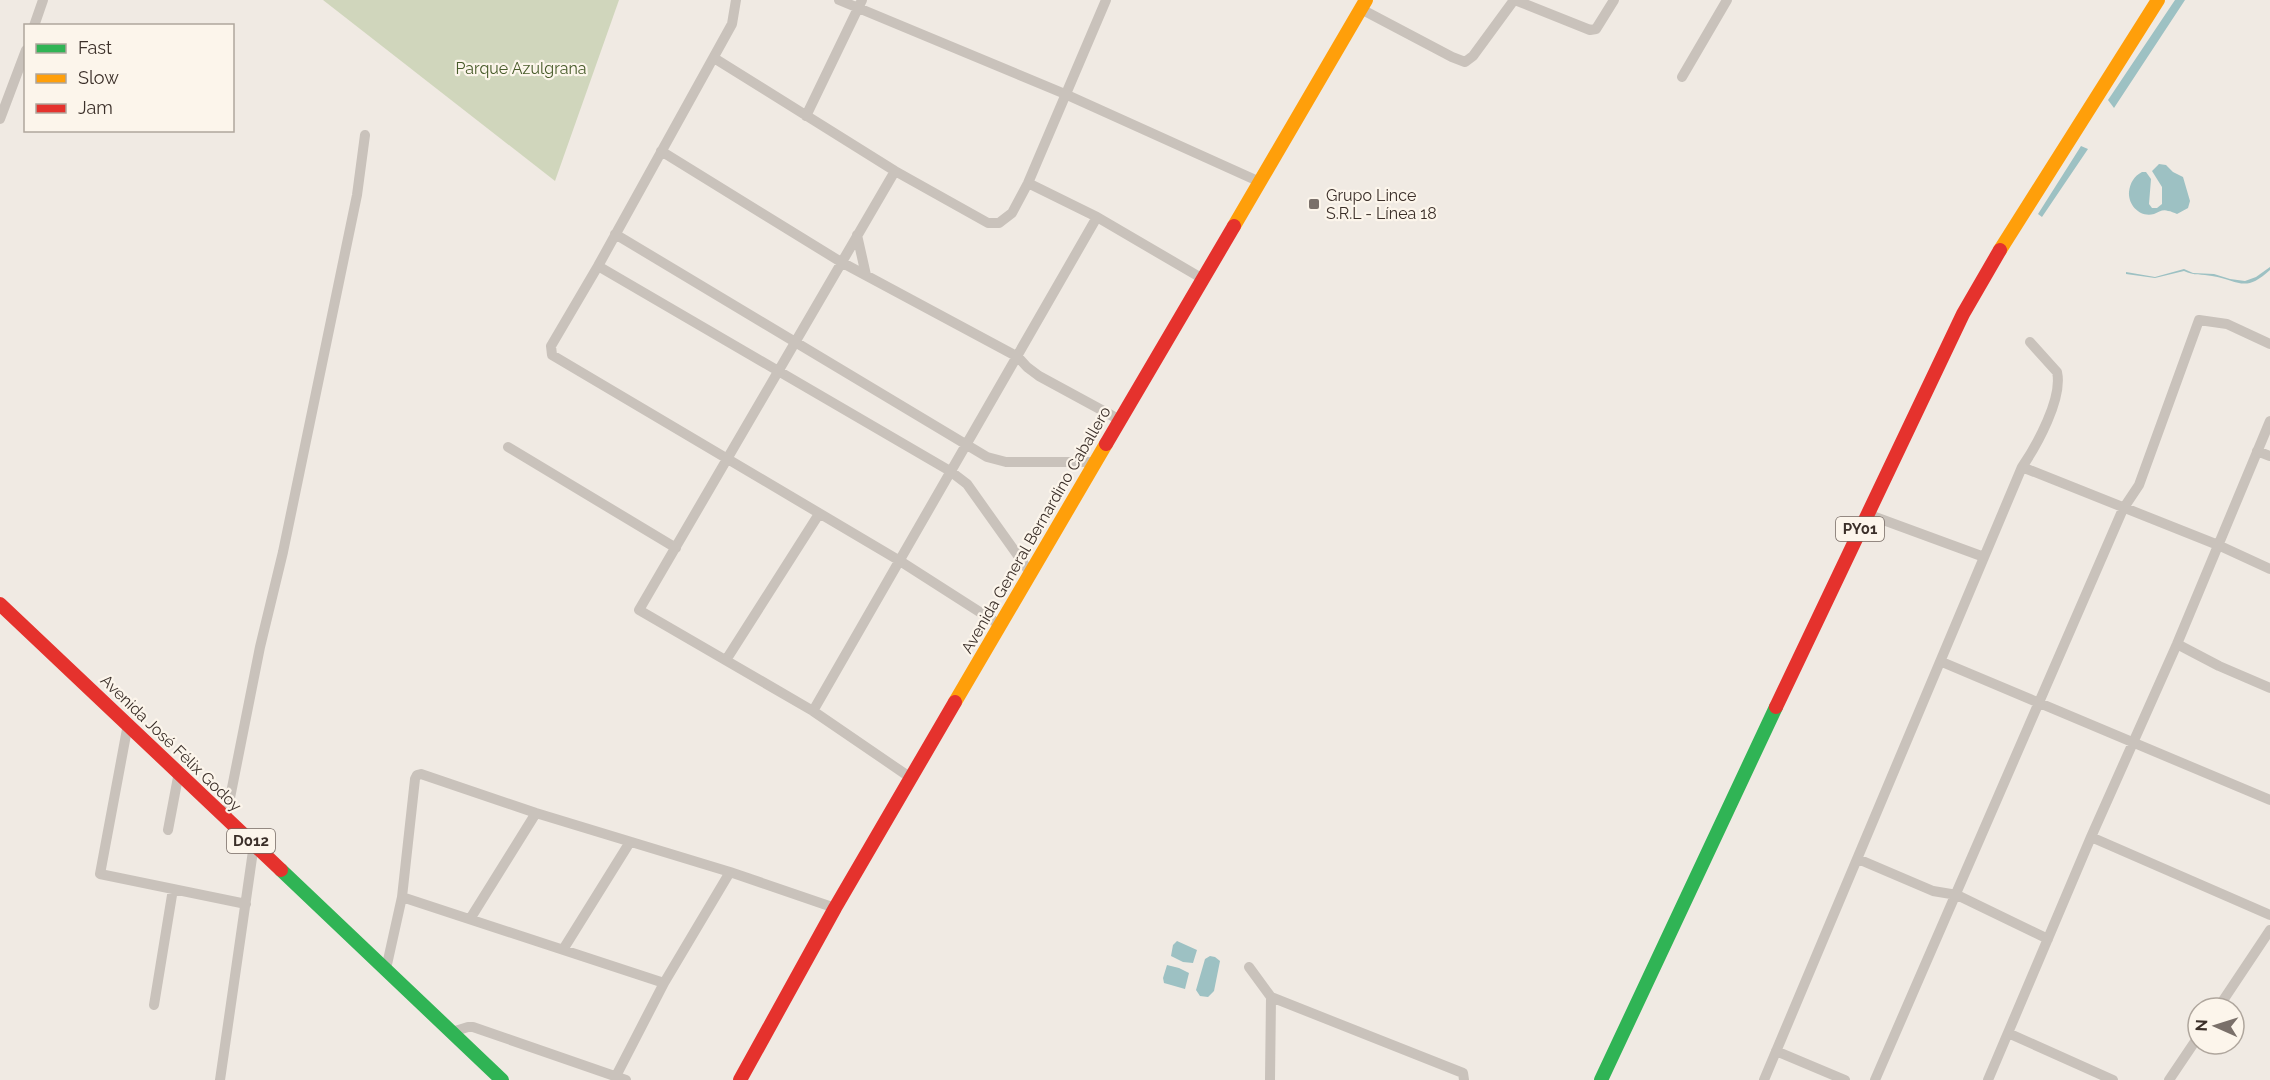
<svg xmlns="http://www.w3.org/2000/svg" width="2270" height="1080" font-family="Raleway,sans-serif">
<style>
.green{fill:#d0d6bc}
.water{fill:#9dc1c3}
.lines{fill:none;stroke-linecap:round;stroke-linejoin:round}
.street{stroke:#c9c2bb;stroke-width:10}
.fast{stroke:#30b455;stroke-width:14}
.slow{stroke:#ff9f0a;stroke-width:14}
.jam{stroke:#e5322d;stroke-width:14}
.poi-dot{fill:#7a706a;stroke:#fcf5eb;stroke-width:2}
.labels{text-anchor:middle;dominant-baseline:central;stroke-width:4.5;stroke-linejoin:round;paint-order:stroke}
.shield{fill:#fcf5eb;stroke:#756a63;stroke-width:1.5}
.shield-label{font-size:15px;font-weight:bold;fill:#3b2f29}
.park-label{font-size:16px;fill:#475b2a;stroke:#fcf5eb}
.poi-label{font-size:16px;fill:#3b2f29;stroke:#fcf5eb;text-anchor:start}
.street-label{font-size:16px;fill:#3b2f29;stroke:#fcf5eb}
</style>
<rect width="100%" height="100%" fill="#f0eae3"/>
<path class="green" d="M323,0h296l-64,181z"/>
<path class="water" d="M2175,0h10l-71,108 -6,-8z
M2081,146l7,3 -46,68 -4,-3z
M2159,164l7,1 7,7 10,5 7,24 -2,7 -11,6c-3,-1 -6,-3 -9,-3 -5,-2 -9,1 -14,3 -14,4 -26,-9 -25,-22 1,-9 5,-16 13,-20h4l5,7 -2,25 3,4h5l5,-4v-17l-10,-16z
M2270,267v3c-25,23 -30,11 -58,6 -10,-2 -18,0 -28,-5l-29,7 -29,-4v-2l29,5 29,-8 9,4 21,1 16,5 15,2 11,-4z
M1177,941l20,9 -4,13 -10,-1 -12,-6 2,-11z
M1210,956l5,1 5,4 -6,30 -6,6 -8,-1 -4,-6 9,-31z
M1167,965l12,3 10,5 -4,16 -21,-6 -1,-5z"/>
<g class="lines">
<path class="street" d="M736,0l-4,24 -134,242 -47,80 1,9 348,206 100,64
M839,0l226,94 195,88
M1515,0l75,30 6,-1 18,-29
M1361,9l91,48 13,5 8,-6 41,-56
M34,26l9,-26
M714,58l181,113 93,52h11l13,-10 16,-30 78,-183
M1682,77l45,-77
M806,116l56,-116
M0,119l26,-69
M661,151l180,111 177,95 9,10 12,9 81,44
M895,171l-256,439 174,101 98,67
M1028,183l69,34 106,62
M615,234l372,223 19,5h89
M857,235l9,40
M598,266l352,205 17,13 64,90
M508,447l168,101
M2257,451l13,5
M2022,467l196,78 52,24
M1867,514l117,43
M2177,644l42,22 51,22
M726,660l93,-146
M1942,662l328,138
M813,711l284,-494
M128,724l-28,150 146,30
M226,818l34,-171 23,-95 74,-357 8,-60
M168,830l11,-58
M2091,837l179,78
M1858,859l75,32 24,4 91,44
M402,897l262,86
M470,919l66,-106
M564,948l66,-106
M1249,967l22,30 -1,83
M386,969l16,-72 13,-118 2,-4 4,-1 115,39 194,59 105,36
M1271,997l192,76 1,7
M154,1005l19,-116
M2218,1008l52,-78
M452,1032l16,-5h5l153,53
M2008,1033l105,47
M1776,1051l69,29
M616,1076l48,-93 66,-111
M220,1080l34,-236
M1764,1080l258,-613c15,-22 41,-69 35,-95l-27,-30
M1875,1080c84,-190 164,-381 248,-571l16,-24 60,-165 28,4 43,20
M1988,1080l103,-243 86,-193 93,-223
M2169,1080l29,-43"/>
<path class="fast" d="M281,870l221,210
M1601,1080l175,-373"/>
<path class="slow" d="M1234,226l132,-226
M2000,250l158,-250
M955,702l151,-258"/>
<path class="jam" d="M1106,444l128,-218
M0,604l281,266
M1776,707l187,-393 37,-64
M740,1080l95,-172 120,-206"/>
</g>
<rect class="poi-dot" x="1308" y="198" width="12" height="12" rx="3"/>
<g class="labels">
<g class="shield">
<rect x="1836" y="517" width="48" height="24" rx="4.5"/>
<rect x="227" y="829" width="48" height="24" rx="4.5"/>
</g>
<g class="shield-label">
<text x="1860" y="529">PY01</text>
<text x="251" y="841">D012</text>
</g>
<g class="park-label">
<text x="521" y="68">Parque Azulgrana</text>
</g>
<g class="poi-label">
<text x="1326" y="195">Grupo Lince<tspan x="1326" dy="18">S.R.L - Línea 18</tspan></text>
</g>
<g class="street-label">
<text transform="translate(1036 530) rotate(-60)">Avenida General Bernardino Caballero</text>
<text transform="translate(171 743) rotate(44)">Avenida José Félix Godoy</text>
</g>
</g>
<rect x="24" y="24" width="210" height="108" fill="#fcf5eb" stroke="#afa69d" stroke-width="1.5"/>
<rect x="36" y="44" width="30" height="9" fill="#30b455" stroke="#afa69d" stroke-width="1.5"/>
<text x="78" y="54" font-size="18" fill="#3b2f29">Fast</text>
<rect x="36" y="74" width="30" height="9" fill="#ff9f0a" stroke="#afa69d" stroke-width="1.5"/>
<text x="78" y="84" font-size="18" fill="#3b2f29">Slow</text>
<rect x="36" y="104" width="30" height="9" fill="#e5322d" stroke="#afa69d" stroke-width="1.5"/>
<text x="78" y="114" font-size="18" fill="#3b2f29">Jam</text>
<g transform="translate(2216 1026) rotate(273)"><circle r="28" fill="#fcf5eb" stroke="#afa69d" stroke-width="1.5"/>
<path d="M0-4.5L10 22L0 15L-10 22Z" fill="#7a706a"/>
<text y="-9" font-size="16" font-weight="bold" text-anchor="middle" fill="#3b2f29">N</text>
</g>
</svg>
